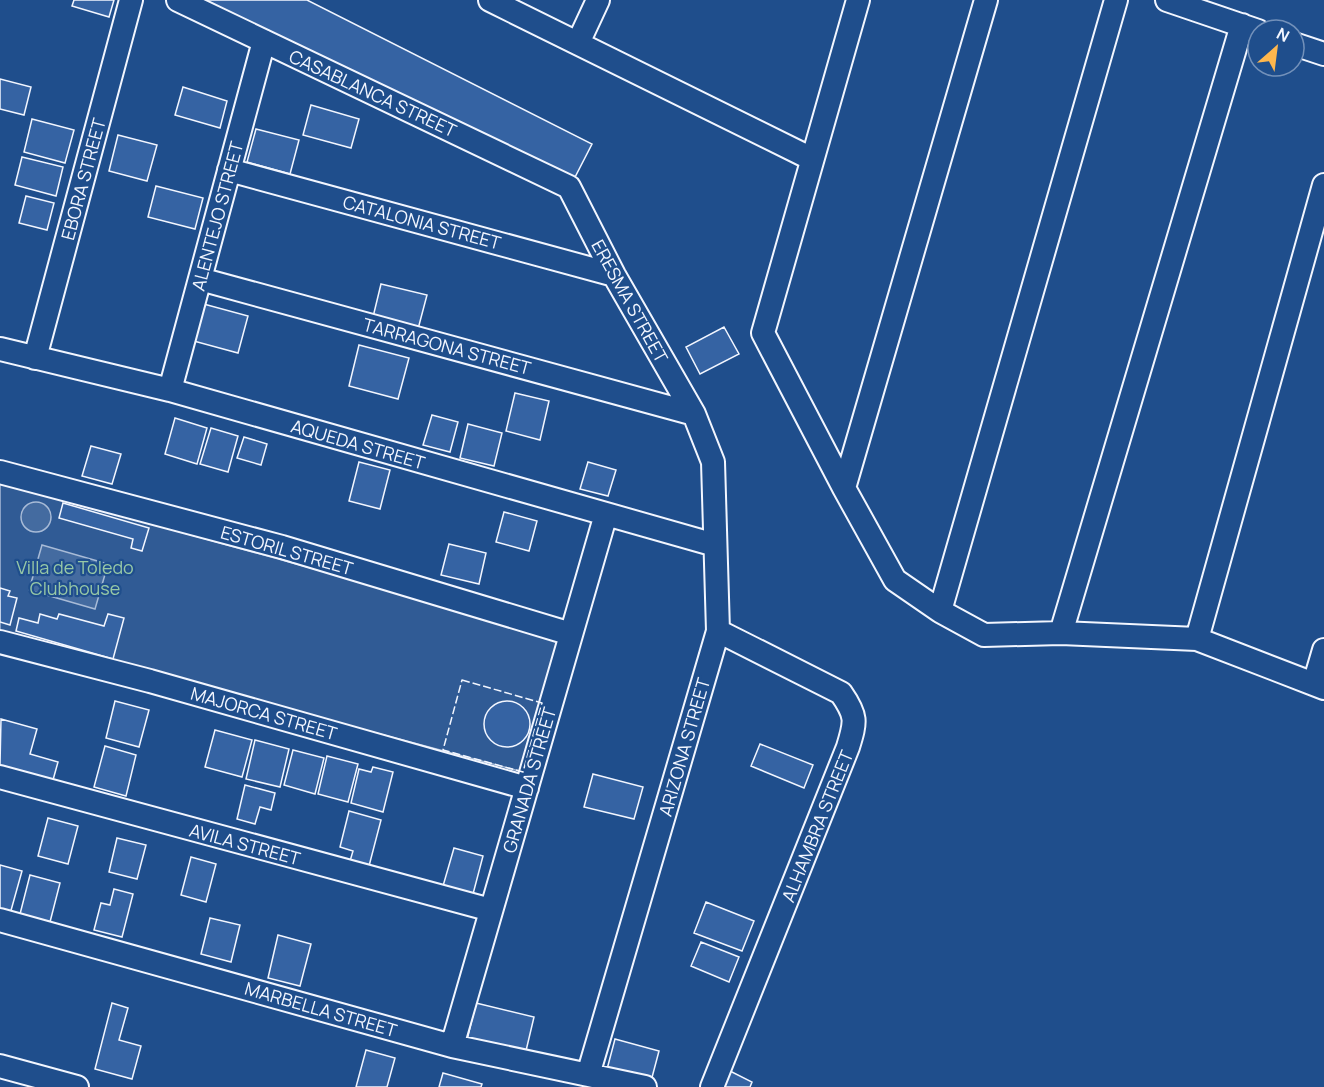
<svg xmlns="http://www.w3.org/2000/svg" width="1324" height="1087" font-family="Manrope,sans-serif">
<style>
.green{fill:#305b95;stroke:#a8bbd7;stroke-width:1.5}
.water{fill:#446ba0;stroke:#a8bbd7;stroke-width:1.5}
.building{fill:#3563a3;stroke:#f2f6ff;stroke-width:1.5}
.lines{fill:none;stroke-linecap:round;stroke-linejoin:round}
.street-casing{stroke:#f2f6ff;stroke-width:26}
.street{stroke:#1f4e8c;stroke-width:22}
.fence{stroke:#f2f6ff;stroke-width:1.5;stroke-dasharray:8 3;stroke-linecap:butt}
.labels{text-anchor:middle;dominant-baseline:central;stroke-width:4.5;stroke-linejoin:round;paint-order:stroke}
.street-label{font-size:18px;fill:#f2f6ff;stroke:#1f4e8c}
.park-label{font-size:18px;fill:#97c8a6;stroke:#1f4e8c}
</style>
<rect width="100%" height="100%" fill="#1f4e8c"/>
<path class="green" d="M0,482l560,155 -37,135 -523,-139z"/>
<path class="water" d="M21 517a15 15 0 1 1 30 0a15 15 0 1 1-30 0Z
M42,545l66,19 -13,45 -66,-19z"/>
<path class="building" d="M74,0h40l-5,17 -37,-11z
M201,0h106l285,144 -19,37z
M0,79l31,8 -7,28 -24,-6z
M183,87l44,14 -7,27 -45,-13z
M311,105l48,14 -8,29 -48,-13z
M32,119l42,11 -9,33 -41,-11z
M256,129l43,11 -9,34 -43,-12z
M118,135l39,10 -10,36 -38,-10z
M22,157l41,10 -7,29 -41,-11z
M156,186l47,12 -8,31 -47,-12z
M26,196l28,7 -7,27 -28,-7z
M381,284l46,11 -9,34 -45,-12z
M200,303l48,13 -10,37 -48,-13z
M724,327l15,27 -39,20 -14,-27z
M359,345l50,13 -11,41 -49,-13z
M515,393l34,8 -9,39 -34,-9z
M432,415l26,7 -8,30 -27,-7z
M175,418l32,10 -10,36 -32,-10z
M468,424l34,9 -8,33 -34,-8z
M211,428l27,8 -10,36 -28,-8z
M244,437l23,7 -6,21 -24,-7z
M91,446l30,8 -9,30 -30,-8z
M359,462l31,8 -10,39 -31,-8z
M588,462l28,8 -8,26 -28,-7z
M63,503l86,25 -7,23 -11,-3 2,-9 -74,-21z
M504,512l33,9 -8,30 -33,-9z
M449,544l37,9 -7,31 -38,-9z
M0,588l10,3 -2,5 9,2 -7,27 -10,-3z
M40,614l17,5 2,-5 45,12 4,-12 16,4 -11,41 -97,-28 3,-13 19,5z
M484 724a23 23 0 1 1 46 0a23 23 0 1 1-46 0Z
M115,701l34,9 -10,37 -33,-9z
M1,719l36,10 -7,25 28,8 -5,18 -53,-15z
M215,730l37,10 -10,37 -37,-10z
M255,740l34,9 -9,38 -34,-8z
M760,744l53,21 -9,23 -53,-22z
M105,746l31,9 -10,41 -32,-9z
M293,750l31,8 -9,36 -31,-9z
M327,756l31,8 -10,38 -30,-8z
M373,767l20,5 -10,40 -32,-9 8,-34 12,3z
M593,774l50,13 -9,32 -50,-12z
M245,785l30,8 -4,17 -11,-3 -5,17 -18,-5z
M349,811l32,9 -12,46 -19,-5 3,-10 -13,-4z
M48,818l30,8 -10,38 -30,-8z
M117,838l29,7 -9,34 -28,-7z
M454,848l29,8 -10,38 -30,-8z
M191,857l25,7 -10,38 -25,-7z
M0,865l22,6 -12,43 -10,-3z
M30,875l30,8 -10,39 -30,-8z
M114,889l19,5 -11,43 -28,-7 7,-27 9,2z
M706,902l48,19 -12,30 -48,-18z
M210,918l30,7 -9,37 -30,-8z
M278,935l33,9 -11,42 -32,-8z
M701,942l38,15 -10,25 -38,-16z
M112,1003l16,5 -9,32 22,6 -9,33 -37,-10z
M476,1003l58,14 -9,38 -58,-15z
M615,1039l44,12 -9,34 -44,-12z
M366,1050l29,8 -8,29h-31z
M728,1070l24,12 -2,5h-30z
M443,1073l39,11 -1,3h-42z"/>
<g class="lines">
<defs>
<path id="street" d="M178,0l391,187 45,88 80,139 19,48 5,169 -130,444
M490,0l322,159
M858,0l-95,333 81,155 51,92 45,31 44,24 77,-2 136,6 127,49
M1167,0l91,31
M578,43l20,-43
M1294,44l30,10
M229,170l385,105
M200,279l494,135
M0,349l170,41 545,155
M35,358l96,-358
M170,390l94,-349
M0,472l282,75 289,87
M844,488l142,-488
M940,611l176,-611
M1061,633l181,-608
M1197,639l127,-454
M0,642l150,39 377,107
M1314,684l10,-34
M0,777l491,133
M0,920l452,126 193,41
M452,1046l154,-532
M0,1066l77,21
M712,1087l136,-340c8,-26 9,-31 -7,-54l-123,-62"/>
</defs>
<use href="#street" class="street-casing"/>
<use href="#street" class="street"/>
<path class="fence" d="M462,680l80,23 -19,69 -80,-22z"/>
</g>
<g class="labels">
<g class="street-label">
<text transform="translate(373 93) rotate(25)">CASABLANCA STREET</text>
<text transform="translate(83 179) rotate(-75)">EBORA STREET</text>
<text transform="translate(217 216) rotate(-75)">ALENTEJO STREET</text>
<text transform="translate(422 222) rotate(15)">CATALONIA STREET</text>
<text transform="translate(630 301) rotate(61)">ERESMA STREET</text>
<text transform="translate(447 346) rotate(15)">TARRAGONA STREET</text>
<text transform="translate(358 444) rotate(16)">AQUEDA STREET</text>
<text transform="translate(287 550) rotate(16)">ESTORIL STREET</text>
<text transform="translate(264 713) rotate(16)">MAJORCA STREET</text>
<text transform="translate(684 747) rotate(-74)">ARIZONA STREET</text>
<text transform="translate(529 780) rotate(-74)">GRANADA STREET</text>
<text transform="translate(817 826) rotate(-68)">ALHAMBRA STREET</text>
<text transform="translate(245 844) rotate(15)">AVILA STREET</text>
<text transform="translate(321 1009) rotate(16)">MARBELLA STREET</text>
</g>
<g class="park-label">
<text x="75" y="567">Villa de Toledo<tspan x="75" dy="21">Clubhouse</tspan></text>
</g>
</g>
<g transform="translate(1276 48) rotate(28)"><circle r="28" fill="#1f4e8c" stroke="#7391ba" stroke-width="1.5"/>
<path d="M0-4.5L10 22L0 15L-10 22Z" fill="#ffb74d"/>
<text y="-9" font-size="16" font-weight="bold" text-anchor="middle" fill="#f2f6ff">N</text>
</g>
</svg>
